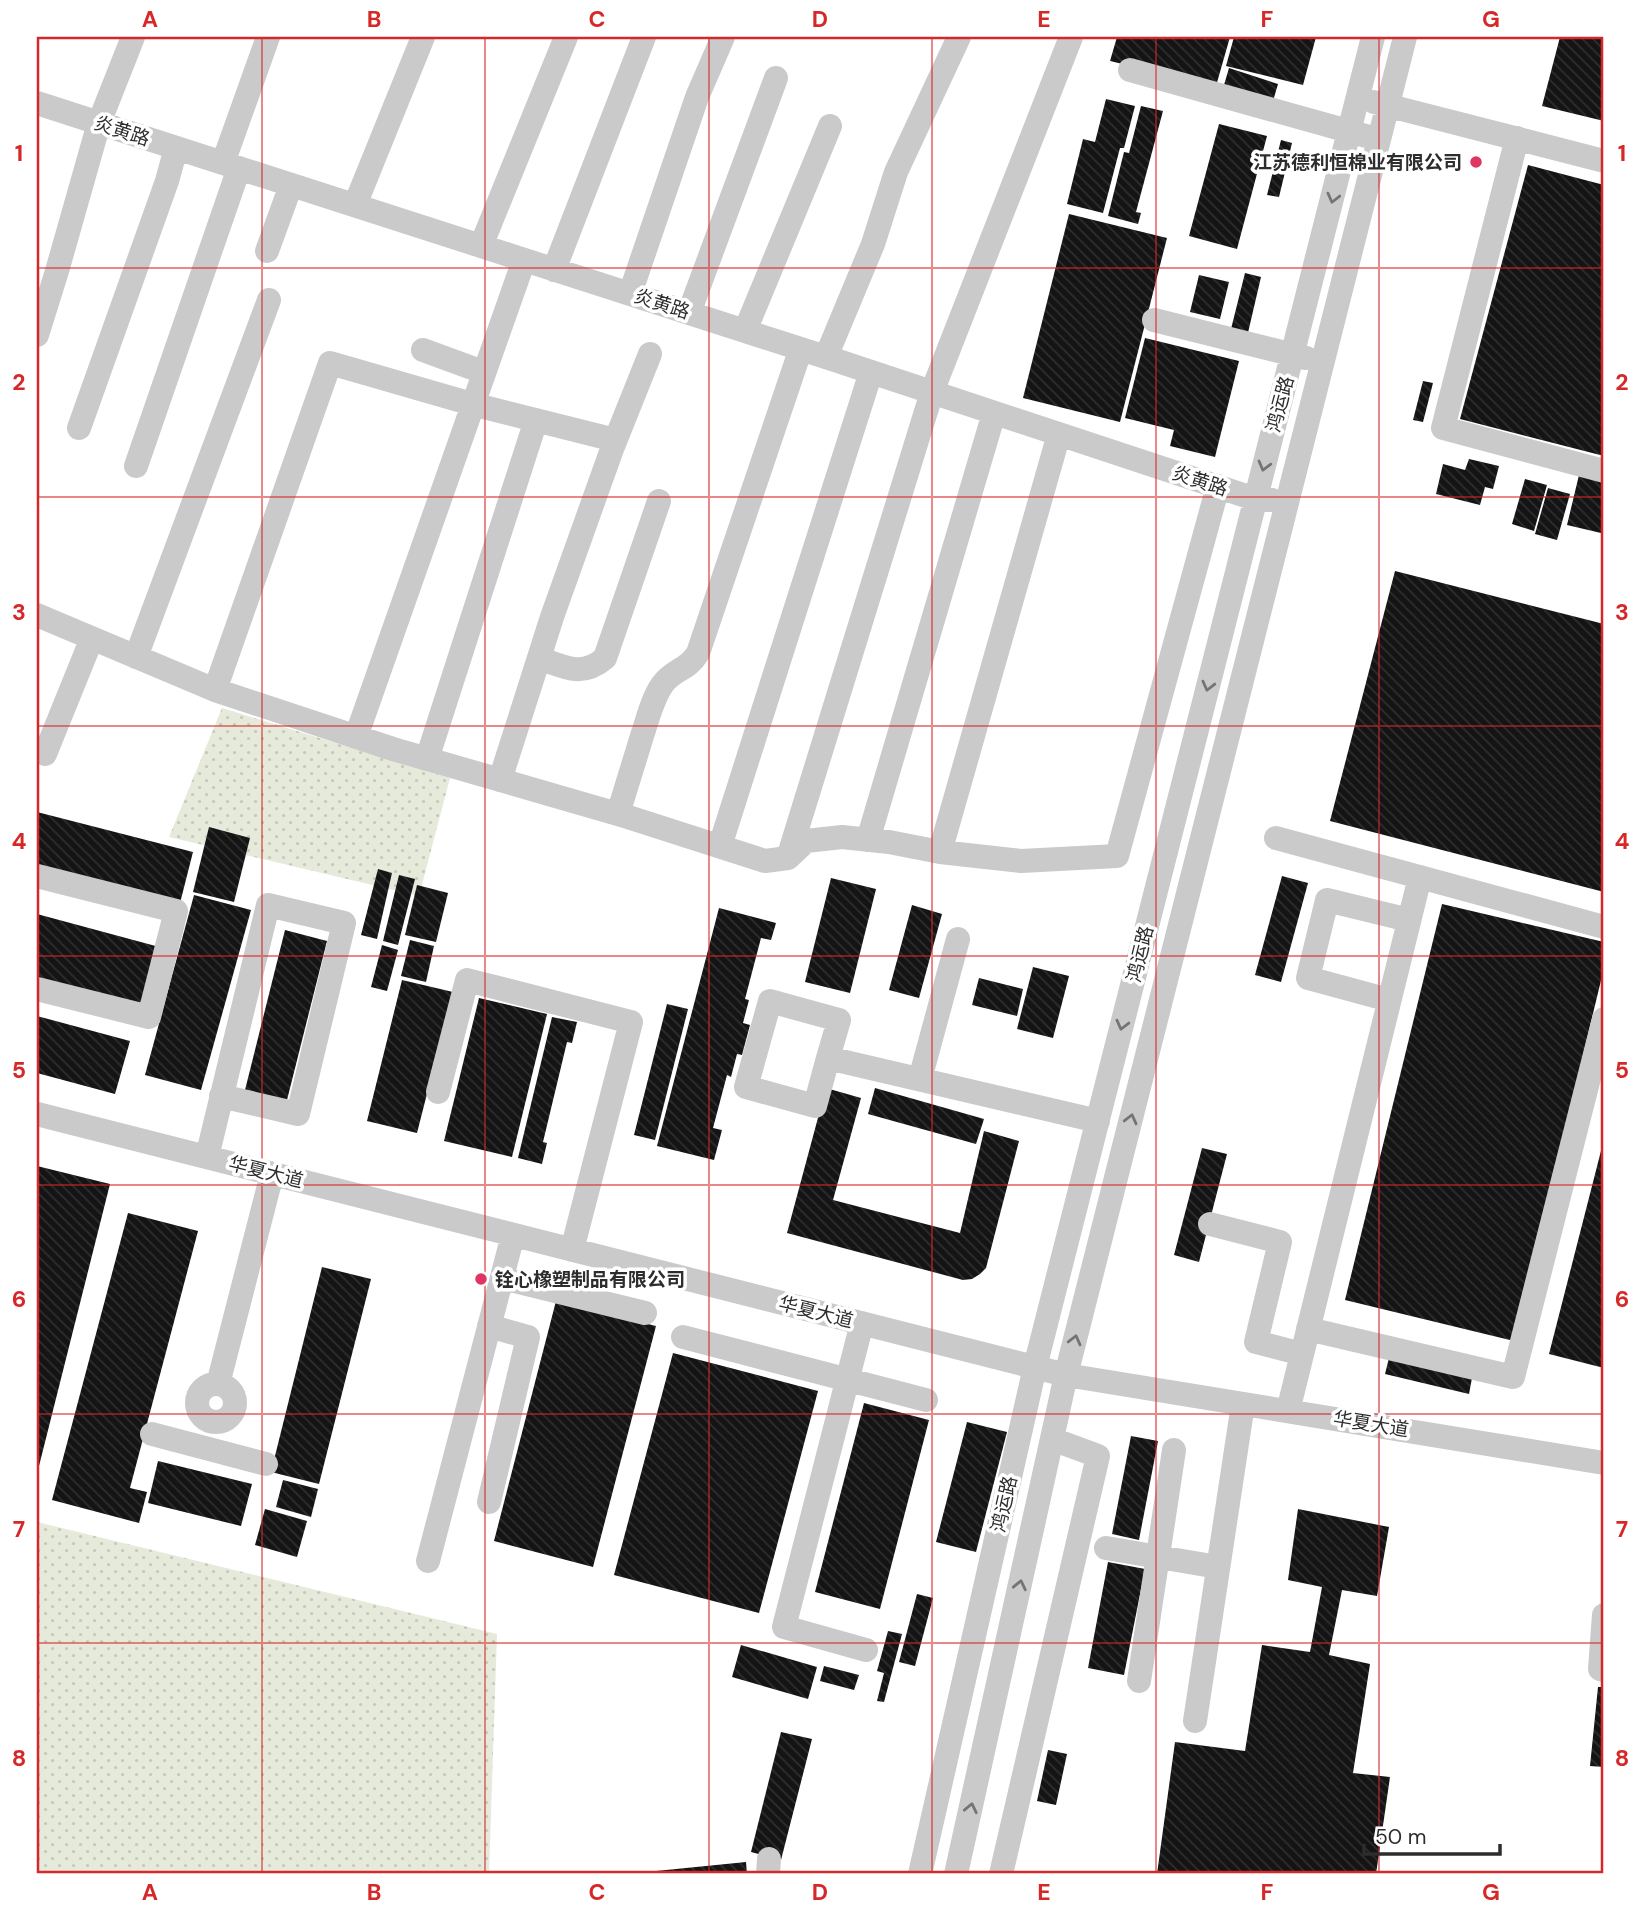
<svg xmlns="http://www.w3.org/2000/svg" width="1641" height="1911" font-family="'DM Sans','Noto Sans SC',sans-serif">
<style>
.green{fill:url(#green-dots)}
.building{fill:url(#building-back-hatch)}
.lines{fill:none;stroke-linecap:round;stroke-linejoin:round}
.minor{stroke:#cacaca;stroke-width:24}
.oneway{stroke:#747474}
.grid{fill:none;stroke:#d62828;stroke-width:2;stroke-opacity:0.55}
.poi-dot{fill:#de3562;stroke:#fff;stroke-width:2.5}
.labels{text-anchor:middle;dominant-baseline:central;stroke-width:7;stroke-linejoin:round;paint-order:stroke}
.street-label{font-size:19px;fill:#2d2d2d;stroke:#fff}
.poi-label{font-size:19px;font-weight:bold;fill:#2d2d2d;stroke:#fff;text-anchor:end}
.neatline{fill:none;stroke:#d62828;stroke-width:2.5}
.grid-label{font-size:23px;text-anchor:middle;font-weight:bold;fill:#d62828}
</style>
<defs>
<pattern id="green-dots" width="8" height="8" patternUnits="userSpaceOnUse" patternTransform="scale(1.75)"><rect width="8" height="8" fill="#e6eadb"/><path d="M2 2h.1M6 6h.1" fill="none" stroke="#c6c9bc" stroke-width="1.8" stroke-linecap="round"/></pattern>
<pattern id="building-back-hatch" width="6" height="6" patternUnits="userSpaceOnUse" patternTransform="scale(1.75)"><rect width="6" height="6" fill="#141414"/><path d="M-1 5l2 2M0 0l6 6M5-1l2 2" fill="none" stroke="#2e2e2e"/></pattern>
</defs>
<rect width="100%" height="100%" fill="#fff"/>
<path class="green" d="M222,708l228,70 -31,118 -250,-59z
M37,1522l460,112 -8,240h-452z"/>
<path class="building" d="M1117,37h113l-14,49 -106,-25z
M1234,37h82l-13,48 -77,-19z
M1560,37h44v84l-62,-15z
M1229,68l49,16 -5,17 -49,-16z
M1106,99l29,7 -11,42h-4l-17,65 -36,-9 16,-65 12,3z
M1141,106l22,5 -27,101 5,1 -3,11 -30,-8 16,-64 5,1z
M1219,124l48,12 -30,113 -48,-13z
M1281,140l11,3 -13,54 -12,-2z
M1528,165l76,20v271l-144,-37z
M1069,214l98,24 -47,184 -97,-24z
M1245,273l16,4 -14,60 -17,-4z
M1199,275l30,7 -9,37 -30,-7z
M1145,338l94,23 -24,96 -45,-11 4,-16 -49,-12z
M1423,381l10,2 -10,39 -10,-2z
M1469,459l30,7 -6,23 -8,-2 -5,18 -44,-11 7,-30 22,6z
M1579,475l25,7v40l-3,11 -34,-8z
M1525,479l22,6 -13,46 -22,-7z
M1548,488l22,6 -13,46 -22,-6z
M1395,571l209,53v268l-274,-71z
M37,812l156,40 -15,59 -141,-36z
M209,827l41,11 -16,64 -41,-10z
M378,869l14,4 -15,66 -16,-4z
M399,875l16,4 -17,66 -15,-4z
M1282,876l26,7 -27,99 -26,-7z
M831,878l45,11 -26,104 -45,-11z
M417,885l31,8 -12,49 -31,-7z
M194,895l57,15 -50,180 -56,-15z
M1442,904l162,38v26l-90,373 -169,-41z
M912,905l30,9 -23,84 -30,-8z
M719,908l57,15 -5,17 -10,-2 -16,61 4,1 -6,23 7,2 -8,30 -5,-1 -6,23 -4,-2 -14,53 9,2 -8,30 -57,-14z
M37,914l126,34 -17,62 -109,-27z
M285,930l42,11 -41,163 -42,-10z
M410,940l24,6 -8,36 -25,-6z
M382,945l16,5 -11,41 -16,-4z
M1033,967l36,9 -16,62 -36,-9z
M979,978l44,11 -6,27 -45,-11z
M402,980l51,12 -36,141 -50,-12z
M479,998l68,16 -35,143 -68,-16z
M667,1004l21,5 -33,131 -21,-5z
M37,1016l93,25 -15,53 -78,-21z
M552,1017l25,5 -5,21 -5,-1 -24,100 4,1 -5,21 -24,-6z
M826,1088l35,10 -28,102 127,33 24,-102 35,10 -33,127 -6,6 -8,5 -9,1 -176,-47z
M875,1088l109,31 -8,25 -108,-30z
M1603,1143h1v225l-55,-14z
M1202,1148l25,6 -28,108 -25,-7z
M37,1166l73,18 -72,286h-1z
M128,1213l70,18 -68,257 17,4 -8,31 -87,-23z
M322,1267l49,12 -52,205 -48,-12z
M556,1301l100,25 -63,241 -99,-26z
M673,1353l145,38 -59,222 -145,-38z
M1389,1358l83,20 -3,16 -84,-20z
M864,1403l65,17 -49,189 -65,-17z
M967,1422l40,10 -31,120 -40,-10z
M1131,1436l27,5 -19,99 -27,-6z
M158,1461l94,23 -11,42 -93,-23z
M283,1480l35,9 -7,28 -35,-10z
M265,1509l42,12 -10,36 -42,-12z
M1298,1509l91,18 -12,69 -35,-6 -13,65 41,9 -17,109 37,4 -14,97h-219l18,-132 70,9 17,-106 48,7 12,-65 -34,-7z
M1108,1562l37,7 -21,106 -36,-7z
M917,1594l16,4 -18,68 -16,-4z
M888,1631l14,3 -18,68 -7,-1 7,-28 -7,-2z
M741,1645l76,22 -9,32 -76,-22z
M824,1666l35,9 -5,15 -34,-9z
M1598,1687h6v80l-14,-1z
M781,1732l31,7 -31,121 -30,-8z
M1048,1750l19,4 -11,51 -19,-4z
M746,1862l1,12h-101v-2z"/>
<g class="lines">
<path class="minor" d="M1130,70l236,66
M1374,102l230,59
M37,103l798,257 420,139 17,1
M1517,138l-74,290 161,43
M223,163l45,-126
M355,205l68,-168
M481,246l85,-209
M267,251l24,-66
M554,270l90,-233
M630,294l67,-197 26,-60
M689,313l87,-235
M1154,320l152,38
M745,331l85,-205
M37,335l20,-64 42,-148 34,-86
M423,350l60,22
M826,357l47,-113 23,-72 63,-135
M79,428l88,-247 9,-33
M136,466l103,-298
M37,615l178,75 178,59 235,68 137,44 23,-3 18,-17 36,-4 47,5 51,10 81,9 96,-5 101,-370
M136,657l133,-357
M539,658c25,9 43,20 66,0l54,-157
M215,690l115,-327 142,41 143,36
M356,737l168,-477
M45,754l47,-116
M427,759l109,-339
M500,780l52,-163 60,-168 38,-95
M618,814c8,-26 16,-52 24,-78 6,-18 10,-36 20,-51 11,-16 25,-14 36,-32l99,-293
M1276,838l328,89
M868,840l126,-427
M720,846l151,-474
M940,852l119,-418
M788,858l144,-466 139,-355
M37,876l139,35 -27,106 -112,-28
M1389,1000l-81,-22 19,-78 82,20
M828,1058l-13,48 -69,-19 24,-86 69,19 -11,38 270,63
M920,1079l38,-140
M438,1092l29,-112 164,42 -59,228
M37,1114l1029,261 538,88
M207,1157l61,-252 76,18 -46,191 -77,-18
M1210,1224l70,18 -24,100 46,12
M502,1278l143,35
M862,1323l-78,304 82,23
M1308,1329l205,48 91,-358
M683,1337l243,63
M218,1384l54,-210
M197 1403a19 19 0 1 1 38 0a19 19 0 1 1-38 0Z
M1288,1411l132,-534
M152,1434l114,30
M489,1502l39,-165 -39,-11
M1106,1548l112,19
M428,1561l85,-326
M1604,1615l-4,54 4,1
M1139,1681l35,-231
M1195,1721l48,-317
M768,1874l1,-15
M920,1874l115,-507 338,-1330
M956,1874l110,-499 339,-1338
M1001,1874l97,-418 -46,-17"/>
</g>
<defs><path id="oneway-chevron" d="M-2-3.5L2.5 0L-2 3.5" fill="none" stroke-width="1.6" stroke-linecap="round" stroke-linejoin="round" transform="scale(1.75)"/></defs>
<g class="oneway">
<use href="#oneway-chevron" transform="translate(1333 198) rotate(104)"/>
<use href="#oneway-chevron" transform="translate(1264 466) rotate(105)"/>
<use href="#oneway-chevron" transform="translate(1208 686) rotate(104)"/>
<use href="#oneway-chevron" transform="translate(1122 1025) rotate(104)"/>
<use href="#oneway-chevron" transform="translate(1131 1119) rotate(-76)"/>
<use href="#oneway-chevron" transform="translate(1075 1340) rotate(-76)"/>
<use href="#oneway-chevron" transform="translate(1020 1585) rotate(-78)"/>
<use href="#oneway-chevron" transform="translate(971 1808) rotate(-78)"/>
</g>
<path class="grid" d="M262,37v1837M485,37v1837M709,37v1837M932,37v1837M1156,37v1837M1379,37v1837M37,268h1567M37,497h1567M37,726h1567M37,956h1567M37,1185h1567M37,1414h1567M37,1643h1567"/>
<g class="poi-dot">
<circle cx="1476" cy="162" r="7"/>
<circle cx="481" cy="1279" r="7"/>
</g>
<g class="labels">
<g class="street-label">
<text transform="translate(122 131) rotate(18)">炎黄路</text>
<text transform="translate(662 304) rotate(18)">炎黄路</text>
<text transform="translate(1280 404) rotate(-75)">鸿运路</text>
<text transform="translate(1200 481) rotate(18)">炎黄路</text>
<text transform="translate(1140 954) rotate(-76)">鸿运路</text>
<text transform="translate(266 1172) rotate(14)">华夏大道</text>
<text transform="translate(816 1312) rotate(14)">华夏大道</text>
<text transform="translate(1371 1424) rotate(9)">华夏大道</text>
<text transform="translate(1004 1504) rotate(-77)">鸿运路</text>
</g>
<g class="poi-label">
<text x="1462" y="162">江苏德利恒棉业有限公司</text>
<text x="495" y="1279" text-anchor="start">铨心橡塑制品有限公司</text>
</g>
</g>
<rect width="1641" height="1911" fill="none" stroke="#ffffff" stroke-width="77"/>
<path d="M1364 1844v10h136v-10" fill="none" stroke="#2d2d2d" stroke-width="3.5"/>
<text x="1375" y="1844" font-size="21" fill="#2d2d2d" stroke="#ffffff" stroke-width="5" paint-order="stroke">50 m</text>
<rect x="38" y="38" width="1564" height="1834" class="neatline"/>
<g class="grid-label">
<text x="150" y="27">A</text>
<text x="374" y="27">B</text>
<text x="597" y="27">C</text>
<text x="820" y="27">D</text>
<text x="1044" y="27">E</text>
<text x="1267" y="27">F</text>
<text x="1491" y="27">G</text>
<text x="19" y="161">1</text>
<text x="1622" y="161">1</text>
<text x="19" y="390">2</text>
<text x="1622" y="390">2</text>
<text x="19" y="620">3</text>
<text x="1622" y="620">3</text>
<text x="19" y="849">4</text>
<text x="1622" y="849">4</text>
<text x="19" y="1078">5</text>
<text x="1622" y="1078">5</text>
<text x="19" y="1307">6</text>
<text x="1622" y="1307">6</text>
<text x="19" y="1537">7</text>
<text x="1622" y="1537">7</text>
<text x="19" y="1766">8</text>
<text x="1622" y="1766">8</text>
<text x="150" y="1900">A</text>
<text x="374" y="1900">B</text>
<text x="597" y="1900">C</text>
<text x="820" y="1900">D</text>
<text x="1044" y="1900">E</text>
<text x="1267" y="1900">F</text>
<text x="1491" y="1900">G</text>
</g>
</svg>
